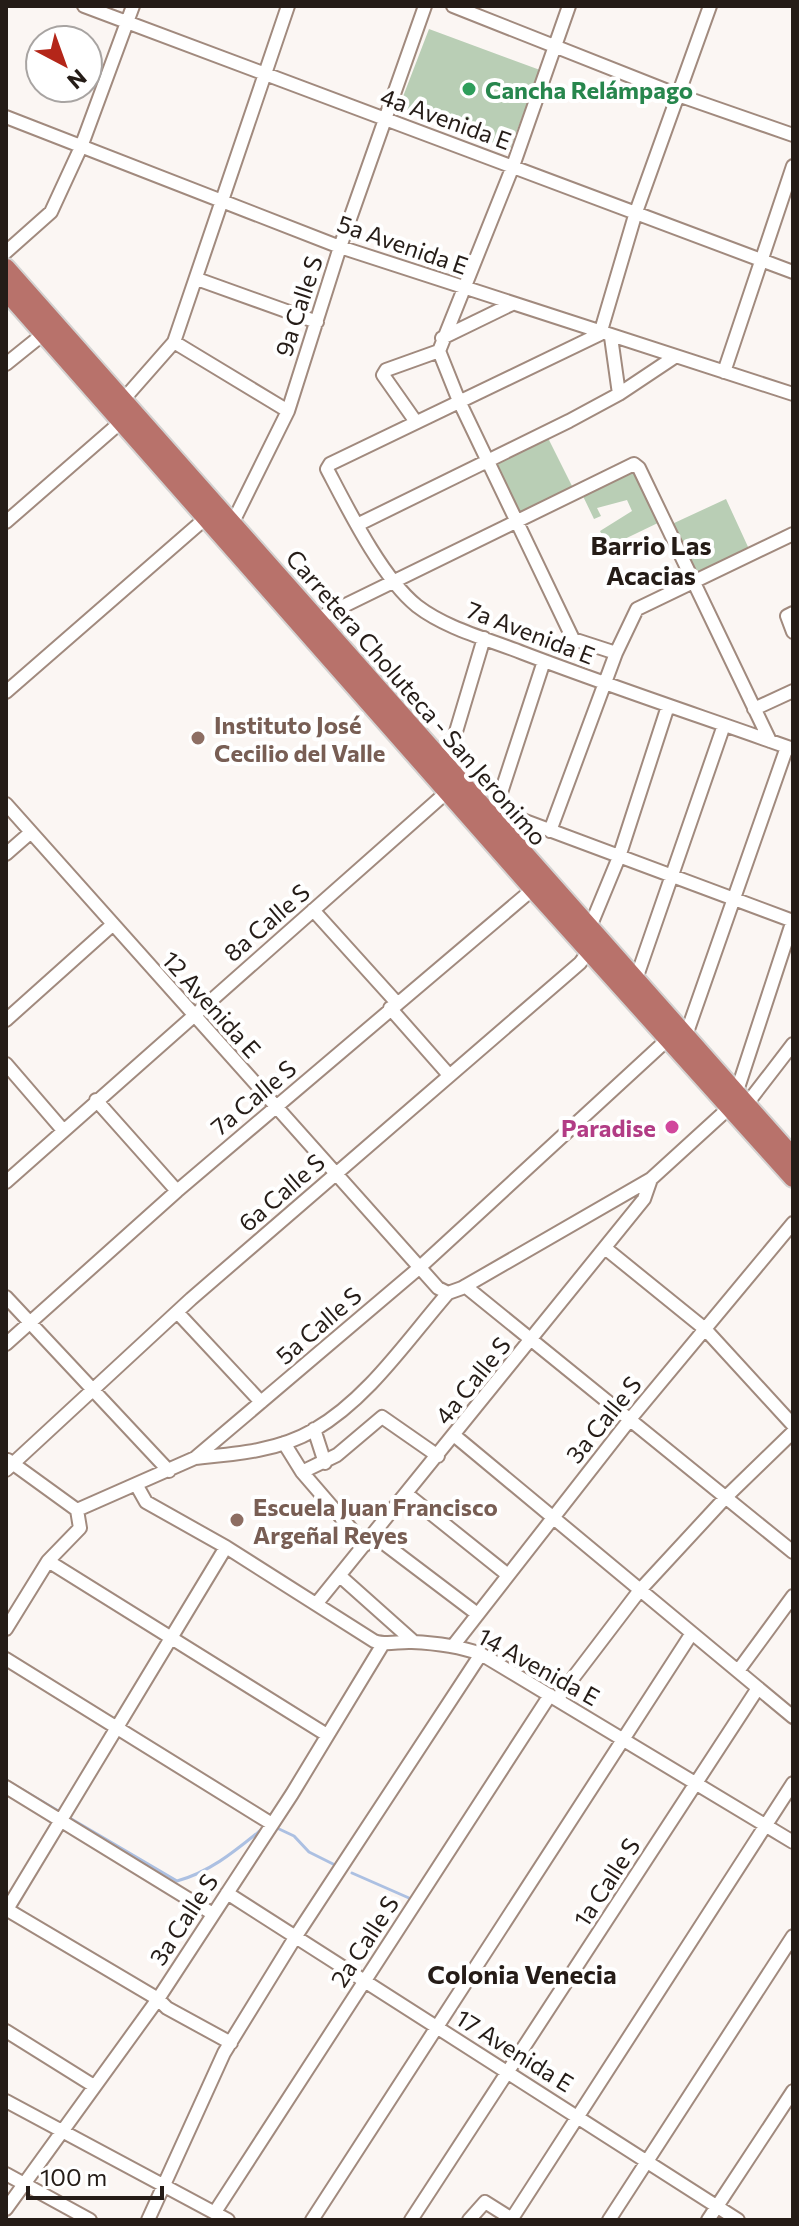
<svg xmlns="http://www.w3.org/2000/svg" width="799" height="2226" font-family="Commissioner,sans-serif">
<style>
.green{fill:#b9ceb5}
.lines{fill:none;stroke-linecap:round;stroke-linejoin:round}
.stream{stroke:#acc0e2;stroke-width:3}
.minor-casing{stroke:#a18a7e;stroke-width:16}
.highway-casing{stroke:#d3d2d1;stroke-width:22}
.minor{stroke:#fff;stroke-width:12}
.highway{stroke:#b8726b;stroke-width:18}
.leisure-dot{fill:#2e9e5b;stroke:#fff;stroke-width:3}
.education-dot{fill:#8d6e63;stroke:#fff;stroke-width:3}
.hotel-dot{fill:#d1479c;stroke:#fff;stroke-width:3}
.labels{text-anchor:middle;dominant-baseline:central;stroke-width:8;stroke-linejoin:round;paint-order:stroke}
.leisure-label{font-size:24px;font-weight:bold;fill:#27864d;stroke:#fff;text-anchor:start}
.street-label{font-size:24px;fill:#251c17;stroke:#fff}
.education-label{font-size:24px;font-weight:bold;fill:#785e54;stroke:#fff;text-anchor:start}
.hotel-label{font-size:24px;font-weight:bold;fill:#b23c85;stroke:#fff;text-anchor:end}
.neighbourhood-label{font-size:26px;font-weight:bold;fill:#251c17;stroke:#fff}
</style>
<rect width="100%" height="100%" fill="#fbf6f3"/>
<path class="green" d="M429,29l111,41 -30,79 -111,-42z
M547,436l26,52 -52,26 -27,-53z
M633,469l29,52 -54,26 -8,-16 32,-20 -5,-11 -30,8 4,8 -7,3 -13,-27z
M726,499l23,50 -52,24 -25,-49z"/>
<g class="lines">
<path class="stream" d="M6,1780l54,32
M68,1817l109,64c33,-9 58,-30 84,-51
M277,1828l17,8 15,16 28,14
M352,1873l57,25"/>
<defs>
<path id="minor" d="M84,6l709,266
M453,6l225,89 115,40
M710,6l-74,206 -36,122 -270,130 -3,5c21,40 55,109 90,137 30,23 71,33 106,47 89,34 180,64 270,96
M6,117l334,130 453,147
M6,252l45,-40 30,-65 52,-141
M197,279l120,43
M611,337l8,57
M442,338l70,-34
M174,342l114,69
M439,351l74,-185 56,-160
M439,351l20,50 114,238 43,14
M6,364l41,-33
M724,372l69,-206
M123,400l51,-58 114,-336
M416,422l-33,-47 3,-5 53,-19
M6,522l116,-101
M232,524l56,-113 52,-164 85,-241
M357,525l212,-104 50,-27 54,-36
M793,613l-6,3 6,16
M315,620l319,-156 5,4 131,273
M6,692l201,-175
M754,709l39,-18
M446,765l38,-127
M6,804l432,484 10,5 14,-5 189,-109
M485,806l308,115
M495,811l49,-150
M550,831l66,-178 21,-44 156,-75
M6,854l24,-21
M313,910l84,93
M588,932l31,-75 49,-151
M635,982l89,-257
M390,1008l59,67
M6,1020l105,-94
M685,1038l102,-291
M6,1064l56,65
M736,1094l57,-174
M96,1100l81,91
M746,1105l47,-61
M6,1182l442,-391
M605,1248l100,81 88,96
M465,1286l328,266
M6,1297l163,174
M177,1312l84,90
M6,1344l171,-153 356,-302
M314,1429l11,34
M455,1436l338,281
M284,1443l18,29 63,73
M195,1458c41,-4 83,-7 119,-28 54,-31 94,-91 134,-137
M8,1460l69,50
M6,1470l185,-171 389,-336 9,-12
M302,1472l35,-17 45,-38 56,39
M137,1486l9,16 80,45 148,94c12,5 25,0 38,1 23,1 47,4 69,12l312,188
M408,1495l100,80
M77,1510l118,-52 224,-190 249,-229
M373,1535l103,78
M48,1561l279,174
M340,1576l74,66
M317,1603l327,-404 7,-20 79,-72
M6,1629l42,-68 32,-33 -3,-18
M453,1646l178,-228 162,-195
M6,1659l266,165
M738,1671l55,-75
M557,1699l83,-109 86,-93 67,-65
M6,1787l207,127
M227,1893l511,327
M6,1909l152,90 9,9 64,35
M6,1911l220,-364
M6,2031l88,55
M6,2101l222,119
M6,2174l84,46
M6,2209l152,-210 134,-205 91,-150
M215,2212l335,-517
M148,2220l76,-167 72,-117 185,-282
M312,2220l380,-587
M411,2220l347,-532
M469,2220l16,-18 27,17
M511,2220l282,-437
M609,2220l184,-284
M708,2220l85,-129"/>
<path id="highway" d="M6,268l787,889
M6,291l527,598 260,289"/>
</defs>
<use href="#minor" class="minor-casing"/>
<use href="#highway" class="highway-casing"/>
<use href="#minor" class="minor"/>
<use href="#highway" class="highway"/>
</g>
<circle class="leisure-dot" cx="469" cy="89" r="8"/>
<g class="education-dot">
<circle cx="198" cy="738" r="8"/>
<circle cx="237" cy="1520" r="8"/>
</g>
<circle class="hotel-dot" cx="672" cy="1127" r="8"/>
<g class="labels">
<g class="leisure-label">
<text x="485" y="89">Cancha Relámpago</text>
</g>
<g class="street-label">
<text transform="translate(446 118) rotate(20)">4a Avenida E</text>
<text transform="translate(403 244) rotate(19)">5a Avenida E</text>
<text transform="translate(298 306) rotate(-72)">9a Calle S</text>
<text transform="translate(531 632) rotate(21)">7a Avenida E</text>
<text transform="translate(417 697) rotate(49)">Carretera Choluteca - San Jeronimo</text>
<text transform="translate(266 922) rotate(-41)">8a Calle S</text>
<text transform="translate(212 1004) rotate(48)">12 Avenida E</text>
<text transform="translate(253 1097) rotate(-40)">7a Calle S</text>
<text transform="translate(281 1192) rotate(-41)">6a Calle S</text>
<text transform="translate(318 1325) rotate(-41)">5a Calle S</text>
<text transform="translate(472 1380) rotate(-51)">4a Calle S</text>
<text transform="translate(603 1419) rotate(-51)">3a Calle S</text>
<text transform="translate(539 1666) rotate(29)">14 Avenida E</text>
<text transform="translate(606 1882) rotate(-57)">1a Calle S</text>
<text transform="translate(183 1919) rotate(-57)">3a Calle S</text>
<text transform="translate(364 1941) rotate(-57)">2a Calle S</text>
<text transform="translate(515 2050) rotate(32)">17 Avenida E</text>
</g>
<g class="education-label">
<text x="214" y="724">Instituto José<tspan x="214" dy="28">Cecilio del Valle</tspan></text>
<text x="253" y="1506">Escuela Juan Francisco<tspan x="253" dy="28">Argeñal Reyes</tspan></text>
</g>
<g class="hotel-label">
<text x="656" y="1127">Paradise</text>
</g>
<g class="neighbourhood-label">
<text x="651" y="544">Barrio Las<tspan x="651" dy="30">Acacias</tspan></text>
<text x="522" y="1973">Colonia Venecia</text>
</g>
</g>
<rect width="799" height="2226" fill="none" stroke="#251c17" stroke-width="16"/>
<g transform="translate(64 64) rotate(139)"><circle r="38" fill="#ffffff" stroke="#a8a4a2" stroke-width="2"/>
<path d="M0-6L14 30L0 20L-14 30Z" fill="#b42619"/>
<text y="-12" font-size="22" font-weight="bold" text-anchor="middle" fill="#251c17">N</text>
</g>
<path d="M28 2186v12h134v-12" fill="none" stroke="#251c17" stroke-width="4"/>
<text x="40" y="2186" font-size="24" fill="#251c17" stroke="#ffffff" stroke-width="6" paint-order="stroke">100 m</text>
</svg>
